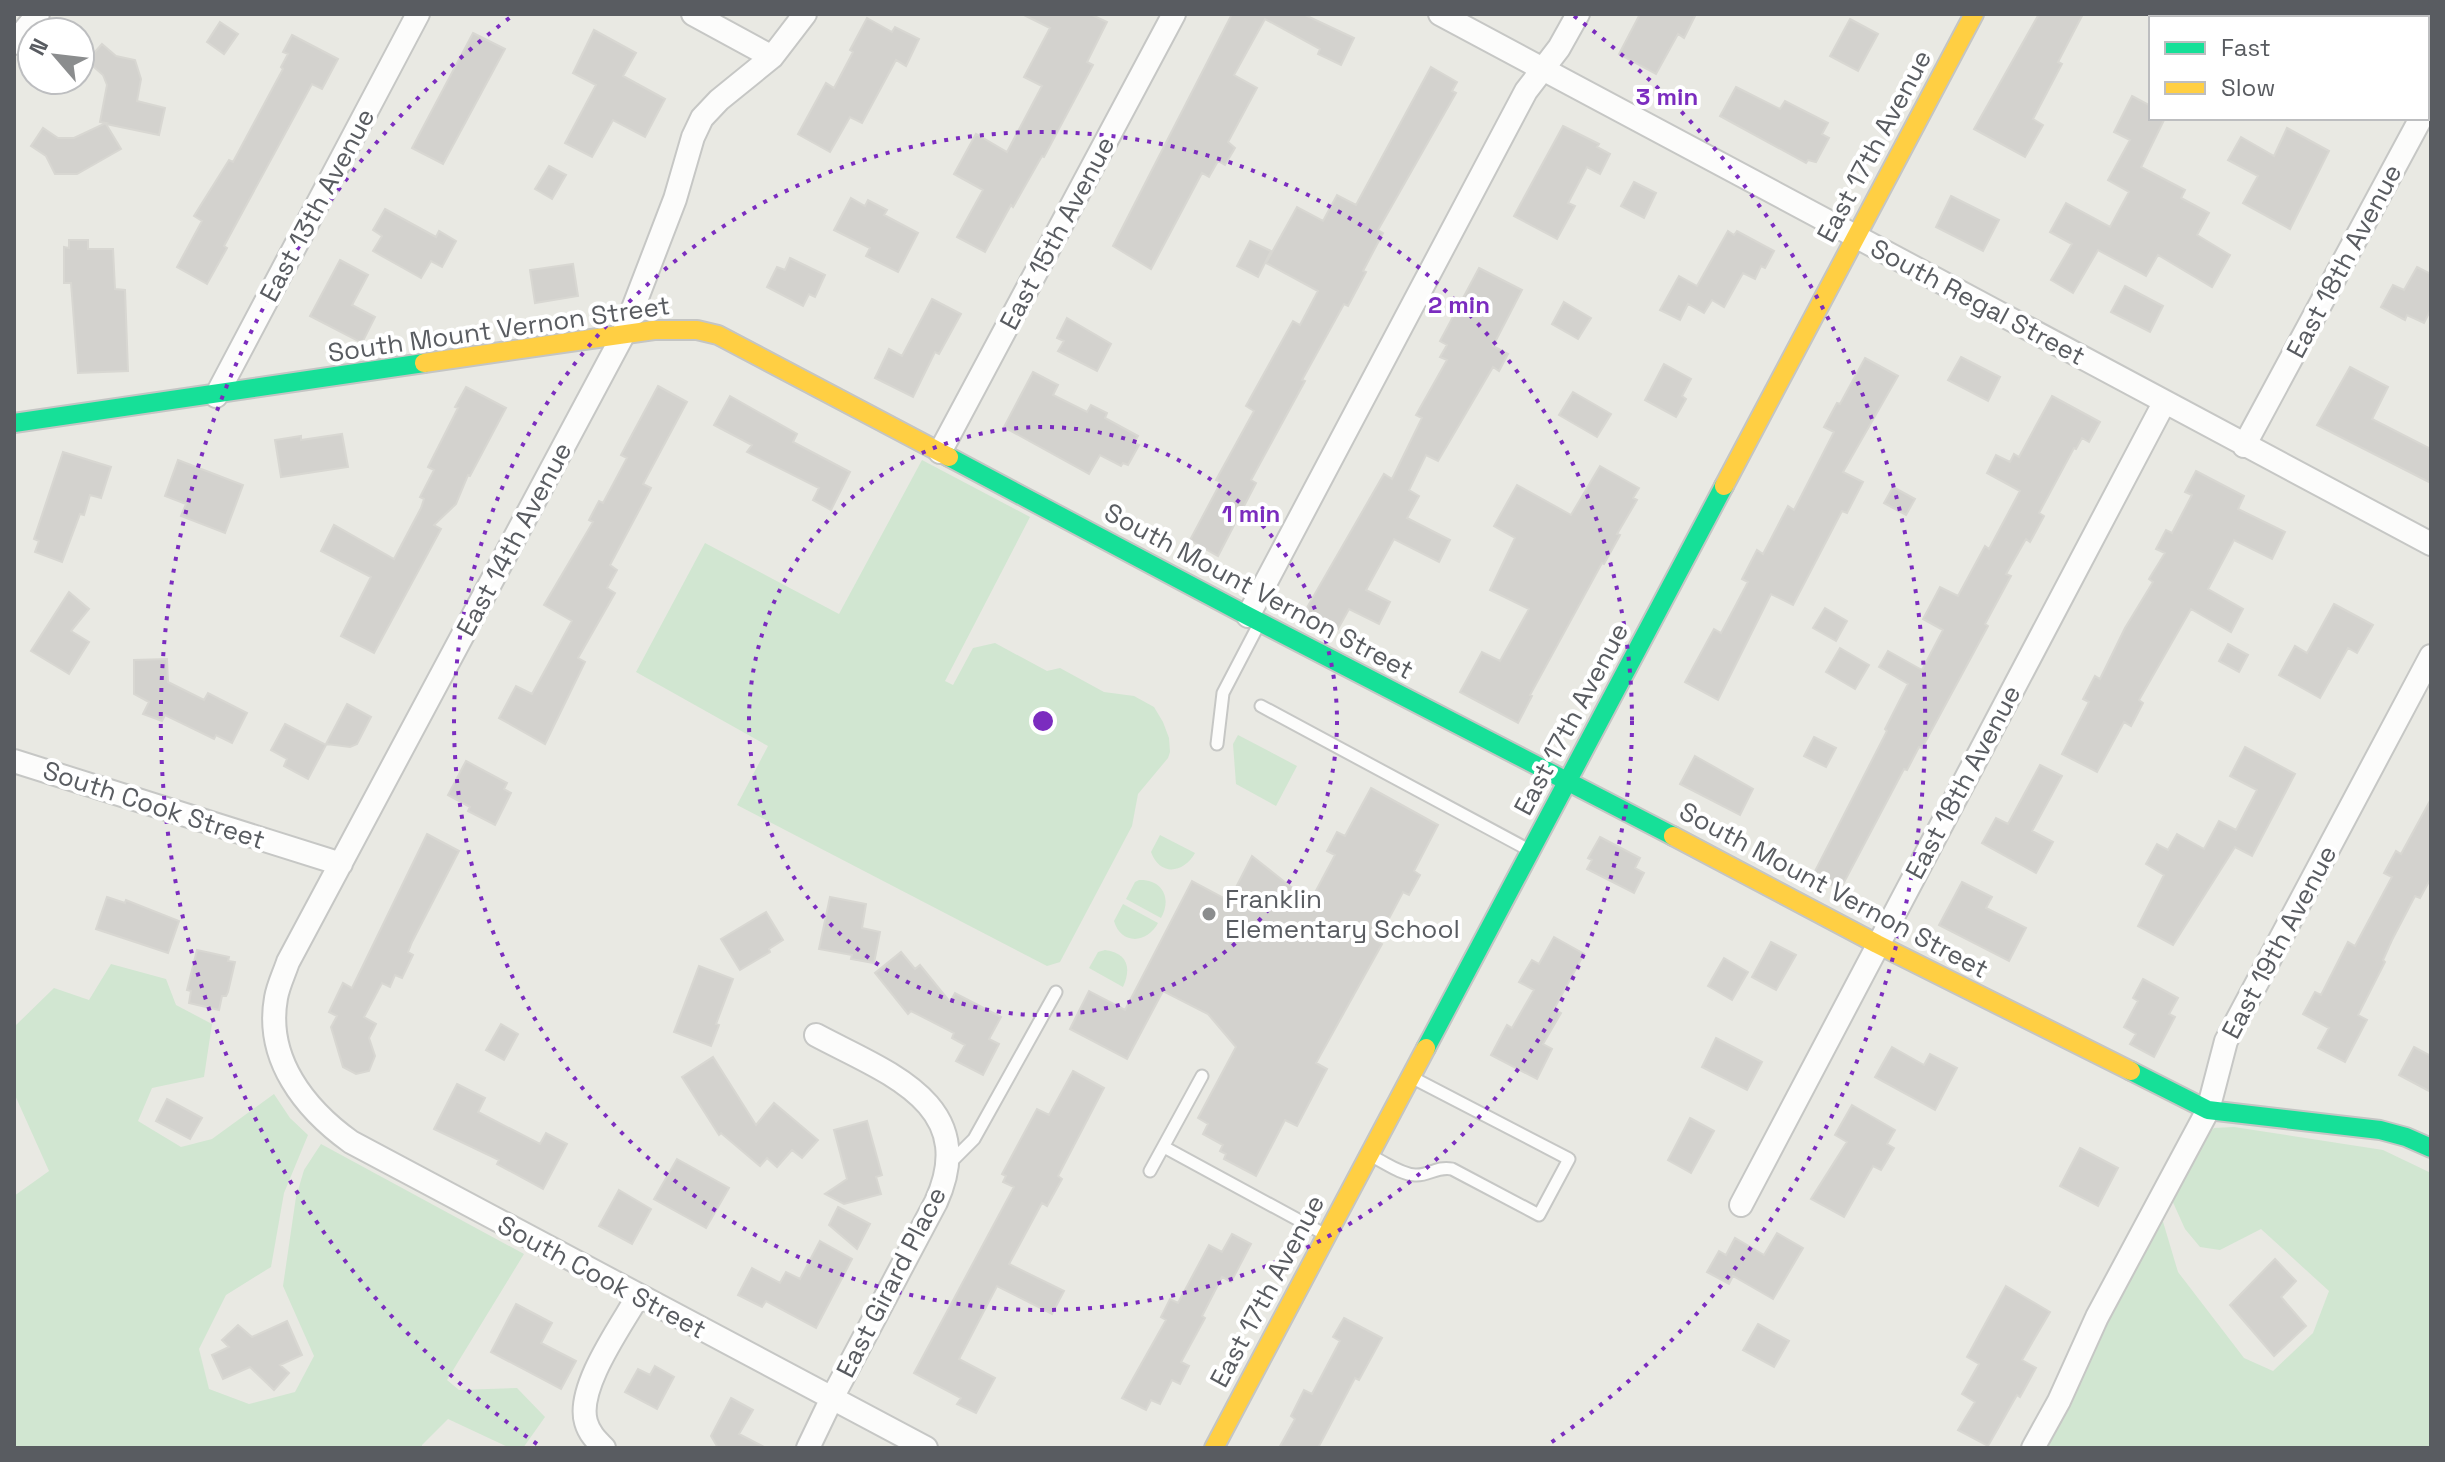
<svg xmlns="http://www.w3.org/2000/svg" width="2445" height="1462" font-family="'Space Grotesk',sans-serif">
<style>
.green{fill:#d1e6d1}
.building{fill:#d3d2ce;stroke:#d8d7d2;stroke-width:2}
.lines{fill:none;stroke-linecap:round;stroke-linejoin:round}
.lane-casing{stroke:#c6c7c5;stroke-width:15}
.street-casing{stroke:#c6c7c5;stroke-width:26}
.fast-casing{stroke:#c4c5c4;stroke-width:22}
.slow-casing{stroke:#c4c5c4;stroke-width:22}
.lane{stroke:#fcfcfb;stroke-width:11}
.street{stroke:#fcfcfb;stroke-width:22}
.fast{stroke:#16e098;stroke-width:18}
.slow{stroke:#ffcf43;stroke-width:18}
.ring{fill:none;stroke:#7b2cbf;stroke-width:4;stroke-dasharray:4 8}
.poi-dot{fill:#8b8d8e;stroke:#fff;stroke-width:3}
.labels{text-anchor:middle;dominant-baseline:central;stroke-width:8;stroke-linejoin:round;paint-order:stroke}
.street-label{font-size:26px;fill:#595c61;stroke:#fff}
.poi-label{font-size:26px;fill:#595c61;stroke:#fff;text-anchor:start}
.centre{fill:#7b2cbf;stroke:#fff;stroke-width:4}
.ring-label{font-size:24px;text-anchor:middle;font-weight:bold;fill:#7b2cbf;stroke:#fff;stroke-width:8;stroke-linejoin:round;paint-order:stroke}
</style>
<rect width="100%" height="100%" fill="#e9e9e3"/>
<path class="green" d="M922,460l108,57 -85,164 8,4 20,-37 22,-5 52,28 13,-3 44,24 30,4 20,11 9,15 6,16 1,14 -2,6 -30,36 -6,32 -72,136 -13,4 -310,-161 31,-59 -132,-74 69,-129 134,71z
M1238,735l59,31 -21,40 -40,-22 -3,-40z
M1160,835l35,18c-11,20 -35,24 -44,-1z
M1139,880c24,-1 33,19 22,38l-35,-19 9,-17z
M1123,904l35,19c-11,21 -37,22 -44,-2z
M1105,950c22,3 27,17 18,37l-34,-19 9,-16z
M111,964l55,15 10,26 36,19 -8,53 -52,11 -14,33 43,26 31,-8 62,-45 16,24 18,17 -24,58 -13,74 -45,28 -27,54 10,40 40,15 46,-12 19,-36 -31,-70 13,-89 8,-27 17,-26 203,110 -77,126 12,10 58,-2 28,29 -22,31h-13l-62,-29 -26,26v3h-408v-252l35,-25 -35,-78v-66l40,-39 35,12z
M2234,1127l149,23 48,23v275h-390l120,-233 17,57 66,86 29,13 40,-38 16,-42 -68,-62 -41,21 -20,-3 -15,-18 -14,-31 32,-60 11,-10z"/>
<path class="building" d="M1022,14h68l17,8 -20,40 6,3 -49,92 -2,-1 -29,51 -2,-2 -26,47 -28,-15 26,-47 -29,-16 22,-40 31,18 35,-66 -18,-9 26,-49z
M1232,14h71l51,24 -13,27 -23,-11 2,-5 -55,-30 -31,56 23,13 -29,54 7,6 -10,17 -7,-4 -9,16 -7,-4 -51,96 -38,-23z
M1640,14h56l-12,24 -6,-4 -22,40 -37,-20z
M2039,14h44l-25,48 4,2 -29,55 10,6 -18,32 -51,-28z
M867,18l25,14 3,-5 24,12 -13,27 -10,-6 -34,63 -12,-6 -20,35 -32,-18 28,-51 8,5 19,-36 -3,-2z
M1850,19l28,15 -20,37 -28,-15z
M220,22l18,12 -14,20 -17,-12z
M594,30l42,23 -13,23 42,23 -20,38 -32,-17 -21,37 -27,-14 31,-58 -23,-12z
M473,33l32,16 -62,115 -31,-16z
M292,35l46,24 -16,30 -10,-5 -88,162 3,2 -20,36 -30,-17 25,-46 -8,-5 35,-56 4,2 50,-93 -2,-2 7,-13 -5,-2z
M102,44l14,12 19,4 6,19 -4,22 28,7 -6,27 -53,-11 15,25 -44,25h-22l-9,-18 -15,-10 12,-18 15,10h16l32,-15 -6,-1 7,-37 -4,-10 -16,-14z
M1431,67l26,15 -5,9 4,2 -78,137 5,3 -20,38 3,1 -18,34 -4,-2 -42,76 3,1 -54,99 5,3 -38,73 -28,-16 31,-58 -5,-2 38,-69 -8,-5 47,-85 7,4 18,-34 -52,-28 31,-56 26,14 14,-26 19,10z
M1736,87l44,22 5,-8 43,22 -6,11 7,4 -13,24 -8,-2 -2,3 -86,-47z
M2132,96l19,10v12h14l-24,49 44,23 -4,8 28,15 -12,22 33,20 -18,32 -54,-32 -12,21 -48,-26 -25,43 -22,-13 21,-36 -22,-12 16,-29 44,24 19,-35 -21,-12 22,-40 -16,-8z
M1563,126l36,18 -2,3 13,7 -10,20 -13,-7 -19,36 7,3 -18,33 -43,-23z
M2287,128l42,23 -39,78 -47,-26 15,-27 -30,-16 13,-23 33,19z
M549,166l17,9 -14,24 -17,-10z
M1634,182l22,11 -12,25 -23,-12z
M1951,196l48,24 -16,31 -47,-24z
M851,198l14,8 3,-6 19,10 -3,5 34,18 -20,39 -32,-16 4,-8 -36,-18z
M385,209l51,28 3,-6 17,10 -14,26 -11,-6 -10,17 -48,-27 9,-15 -9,-6z
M1728,231l6,4 3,-4 37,20 -9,17 -4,-2 -6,13 -12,-6 -19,34 -12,-7 -8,13 -16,-9 -8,16 -20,-10 19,-34 18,10z
M69,240h19v9h25l2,40 10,1 3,81 -50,2 -7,-90h-7v-36l5,1z
M1250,241l21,10 -13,26 -21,-11z
M790,258l35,17 -10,22 -6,-3 -6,12 -36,-19 10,-20 8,3z
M340,260l28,15 -16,30 23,12 -13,26 -52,-27z
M573,264l5,32 -43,7 -5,-33z
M2417,267l14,7v35l-7,14 -17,-8 -2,5 -24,-13 12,-22 11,5z
M1479,268l43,22 -29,56 15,8 -9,17 -6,-4 -55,94 -12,-6 -17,35 10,6 -12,22 43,22 -11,22 -45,-23 -28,51 24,12 -11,22 -30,-15 -11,20 -33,-18 79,-137 8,5 30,-61 -6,-3 31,-55 -7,-3 7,-12 -7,-4z
M2125,286l38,20 -13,26 -39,-20z
M932,299l29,15 -22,40 -4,-2 -22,45 -38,-19 14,-29 13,7z
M1564,302l27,16 -13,21 -26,-15z
M1067,318l44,26 -14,27 -39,-20 6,-10 -7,-3z
M1961,357l39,20 -12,24 -40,-21z
M1865,358l33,18 -55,96 20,10 -16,31 -5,-2 -49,94 -22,-11 -53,106 -33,-18 29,-53 7,4 27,-51 -6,-3 15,-29 6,4 25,-48 6,4 40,-78 -10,-5 13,-24 3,1z
M1664,364l27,15 -9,17 4,3 -10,18 -31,-17z
M2350,367l38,20 -16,32 59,30v34l-114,-58z
M1033,372l25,13 -5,10 34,17 4,-7 16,8 -2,5 33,18 -4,7 5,2 -11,20 -5,-2 -2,3 -21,-11 -11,19 -85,-47z
M658,386l29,16 -44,82 8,4 -41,77 7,5 -10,18 8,5 -37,65 7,4 -40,82 -46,-26 17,-32 16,8 40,-73 -28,-16 49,-83 -4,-2 10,-19 4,2 24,-45 -6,-3z
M466,387l40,21 -36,68 -2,-1 -12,29 -22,21 7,4 -67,124 -33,-17 30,-59 -50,-26 13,-26 60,34 27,-51 3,-9 -4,-2 14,-27 -6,-3 30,-59 -3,-1z
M1573,392l38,22 -14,23 -38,-22z
M730,396l67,38 -4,8 57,30 -19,38 -18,-10 6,-12 -72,-36 5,-7 -38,-20z
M2052,396l48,26 -11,20 -7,-4 -6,11 -2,-1 -35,65 5,3 -14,26 -4,-3 -20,35 5,2 -26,48 3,2 -66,122 -3,-1 -12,23 -3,-1 -64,121 -27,-15 74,-144 -2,-2 23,-45 -29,-17 9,-16 34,19 21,-40 -20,-11 17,-32 18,9 27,-50 4,3 31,-58 -33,-18 9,-18 14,7 4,-8 5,3z
M342,434l6,33 -67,10 -6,-37 26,-4v4z
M63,452l48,15 -10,31 -11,-3 -6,20 -4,-1 -18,48 -27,-10 4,-11 -5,-2z
M178,460l65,25 -18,48 -44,-17 5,-12 -21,-8z
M1600,466l39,22 -6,10 4,2 -20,34 3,1 -16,29 -2,-1 -72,132 2,1 -14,27 -58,-31 22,-40 18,9 29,-52 -39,-19 25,-52 -21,-12 23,-41 54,30z
M2196,471l48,25 -6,13 47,23 -13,27 -38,-19 -26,49 35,20 -12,23 -40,-23 -52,91 4,3 -12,23 -7,-4 -27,50 -35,-18 27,-52 -6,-3 12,-23 5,3 25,-51 28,-46 -4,-3 16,-26 -9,-4 10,-19 6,3 20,-38 -7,-3z
M1893,487l22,12 -9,16 -22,-12z
M69,592l20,17 -18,22 18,11 -20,32 -38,-23z
M2334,604l39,21 -16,28 -9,-5 -28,50 -41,-23 16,-29 12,7z
M1825,608l22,13 -11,20 -23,-13z
M2228,644l20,11 -9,17 -20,-11z
M1840,648l29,17 -14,24 -29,-17z
M167,659l1,23 36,18 4,-7 39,20 -15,30 -16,-8 -2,4 -49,-24 -3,6 -19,-7 6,-12 -15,-8v-34z
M347,704l24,13 -14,27 -7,3 -24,-3z
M285,724l41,21 -18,34 -24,-13 3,-7 -16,-9z
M1814,737l22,11 -10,19 -22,-11z
M2245,747l50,27 -43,82 -17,-9 -62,98 -35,-19 26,-51 -18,-11 11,-20 11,6 9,-16 27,15 15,-28 17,9 21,-40 -27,-14z
M1695,756l58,33 -13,26 -60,-31z
M466,761l41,22 -3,6 7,4 -16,32 -27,-14 2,-4 -22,-12z
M2040,765l22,11 -30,55 21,11 -17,31 -54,-30 14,-25 12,6z
M1371,788l67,37 -24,46 6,4 -11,20 -6,-3 -26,49 5,3 -66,119 11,6 -30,57 -12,-6 -29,56 -32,-17 2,-5 -6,-3 3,-6 -20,-11 5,-10 -10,-6 38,-71 -28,-33 -45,-23 -36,68 -57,-30 19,-38 36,19 67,-129 37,20 23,-45 58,46 25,-47 -8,-4 10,-19 8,4z
M2431,799v79l-11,20 -5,-2 -23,44 -9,20 2,2 -27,53 9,5 -22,42 -27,-14 11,-20 -26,-14 12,-22 6,3 27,-53 7,4 37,-69 -8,-4 12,-22 5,3z
M427,834l32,17 -47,91 -4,10 5,3 -11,23 -7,-3 -5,12 -8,-4 -18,34 12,7 -7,14 6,18 -6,15 -13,3 -13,-7 -12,-40 6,-11 -8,-4 14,-29 9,5z
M1600,837l40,21 -5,10 9,5 -10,20 -47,-24 5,-9 -4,-2z
M1962,882l30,15 -6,11 40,20 -17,33 -70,-36z
M107,897l18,6 1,-3 53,21 -11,32 -72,-24z
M830,897l36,7 -4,24 18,4 -6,31 -23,-4 1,-4 -33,-6z
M766,912l17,28 -14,9 1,3 -30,18 -19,-31z
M1554,937l30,17 -30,55 7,4 -18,31 9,5 -15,30 -46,-24 16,-30 5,3 22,-38 -15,-8 13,-22 7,4z
M1771,942l25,13 -20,35 -24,-13z
M197,950l32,7 -1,4 7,1 -7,30 -2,4h-4l-3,14 -30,-7 2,-12 -4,-1z
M901,952l14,17 5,-4 30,37 5,-9 46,24 -12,22 10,5 -16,31 -27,-14 9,-16 -13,-7 2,-5 -43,-22 -3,3 -33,-41z
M1724,958l24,14 -16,28 -24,-14z
M699,966l34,13 -17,45 3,1 -8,21 -37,-14z
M2143,979l35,19 -9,16 6,3 -21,40 -24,-13 6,-10 -12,-7 14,-26 -5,-3z
M501,1024l17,10 -14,26 -18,-10z
M1716,1038l46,24 -15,28 -45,-23z
M1892,1047l32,18 6,-11 27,14 -22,42 -60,-33z
M2414,1047l17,9v36l-32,-17z
M713,1057l43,68 18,-22 44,37 -16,18 -10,-8 -15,17 -10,-9 -7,8 -39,-33 -2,2 -37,-58z
M1073,1071l31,17 -46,88 4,3 -15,27 -5,-3 -33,61 55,27 -12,23 -55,-28 -38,73 36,19 -19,35 -19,-9 4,-6 -47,-25 100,-186 -11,-5 3,-6 -4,-2 35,-65 12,6z
M457,1084l28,14 -7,14 62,32 6,-11 21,11 -24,45 -46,-25 2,-4 -65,-31z
M167,1099l35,19 -12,21 -34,-18z
M1852,1105l43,25 -8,14 7,4 -13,22 -8,-4 -29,51 -33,-18 36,-57 -12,-7z
M1690,1118l24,13 -23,42 -23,-13z
M867,1121l15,54 -6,2 5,17 -37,10 -19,-10 22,-15 -13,-49z
M2080,1148l38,20 -20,38 -38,-20z
M677,1159l52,29 -23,40 -52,-29z
M619,1190l32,19 -19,35 -33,-18z
M838,1207l32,17 -13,25 -28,-24z
M1777,1233l26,15 -30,51 -40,-23 -4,8 -22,-12 12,-21 7,4 9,-17 29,17z
M1232,1234l19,10 -20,38 -9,-5 -20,39 3,2 -24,44 8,4 -9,18 -8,-4 -12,24 -9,-4 -5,10 -24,-12 44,-78 -5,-3 9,-18 8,4 31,-58 13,7z
M820,1241l32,18 -36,69 -50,-27 -4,6 -24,-12 14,-27 28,15 6,-11 14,7z
M2275,1259l21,22 -15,16 25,29 -32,30 -44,-51z
M2006,1286l44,26 -28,48 14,8 -16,29 -3,-2 -29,51 -30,-16 17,-28 -13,-8 17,-30 -12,-7z
M516,1304l36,19 -11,20 35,18 -15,28 -70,-37z
M1344,1318l38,20 -23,42 -4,-2 -37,70h-39l16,-29 -4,-3 13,-26 8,4 28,-53 -7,-4z
M287,1321l15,34 -22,10 9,8 -15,17 -24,-23 -27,12 -11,-24 17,-8 -7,-7 16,-15 14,12z
M1758,1324l31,17 -15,26 -31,-17z
M655,1366l19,11 -17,32 -32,-17 13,-23 12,6z
M731,1398l22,12 -14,24 27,14h-48l-7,-12z"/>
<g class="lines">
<defs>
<path id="lane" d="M1261,706l268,144
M1217,744l6,-51 35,-67
M1164,1147l162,88
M1373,1157c13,6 27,17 42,18 14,1 21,-9 37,-6l87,46 30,-56 -156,-81
M949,1164l25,-25 82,-147
M1150,1171l52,-95"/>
<path id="street" d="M693,14l79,43
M805,14l-33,43 -53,43 -17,18 -9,19 -18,62 -53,138 -334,625c-4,12 -10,24 -12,36 -11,61 29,111 75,144l575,306
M1440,14l991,530
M14,43l24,-29
M2427,106l4,-7
M216,396l202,-382
M2244,446l177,-328
M940,452l234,-438
M1248,616l278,-525 33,-43 19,-34
M14,761l327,103
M1741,1205l423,-802
M604,1448c-8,-8 -15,-15 -18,-26 -10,-34 35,-96 52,-126
M808,1448l24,-50 104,-196c45,-99 -51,-130 -120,-167
M2033,1448l26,-47 38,-84 111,-207 18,-69 205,-385"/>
<path id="fast" d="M14,423l410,-60
M949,457l299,159 425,220
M1426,1048l298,-562
M2131,1071l77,39 172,20 26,7 25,11"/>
<path id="slow" d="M424,363l230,-33h43l21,5 231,122
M1724,486l250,-472
M1673,836l204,108 254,127
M1214,1448l212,-400"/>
</defs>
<use href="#lane" class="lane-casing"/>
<use href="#street" class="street-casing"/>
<use href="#fast" class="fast-casing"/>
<use href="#slow" class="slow-casing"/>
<use href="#lane" class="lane"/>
<use href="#street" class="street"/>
<use href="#fast" class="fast"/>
<use href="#slow" class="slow"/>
</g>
<g class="ring">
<circle cx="1043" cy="721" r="294"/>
<circle cx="1043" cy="721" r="589"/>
<path d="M537 1444A883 883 0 0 1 512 16M1574 16A883 883 0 0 1 1549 1444"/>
</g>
<circle class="poi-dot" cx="1209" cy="914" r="8"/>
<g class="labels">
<g class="street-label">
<text transform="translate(1874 146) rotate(-62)">East 17th Avenue</text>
<text transform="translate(317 205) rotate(-62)">East 13th Avenue</text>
<text transform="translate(1057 233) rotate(-62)">East 15th Avenue</text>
<text transform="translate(2344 261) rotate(-62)">East 18th Avenue</text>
<text transform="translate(1978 302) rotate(28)">South Regal Street</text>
<text transform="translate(499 329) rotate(-8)">South Mount Vernon Street</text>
<text transform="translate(514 539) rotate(-62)">East 14th Avenue</text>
<text transform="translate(1259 591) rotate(28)">South Mount Vernon Street</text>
<text transform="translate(1571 719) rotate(-62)">East 17th Avenue</text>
<text transform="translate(1963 782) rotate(-62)">East 18th Avenue</text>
<text transform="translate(154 805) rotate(18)">South Cook Street</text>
<text transform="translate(1834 890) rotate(28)">South Mount Vernon Street</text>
<text transform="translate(2279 942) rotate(-62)">East 19th Avenue</text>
<text transform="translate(602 1277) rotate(28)">South Cook Street</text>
<text transform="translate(891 1282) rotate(-63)">East Girard Place</text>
<text transform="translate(1267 1291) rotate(-62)">East 17th Avenue</text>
</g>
<g class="poi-label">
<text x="1225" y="899">Franklin<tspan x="1225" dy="30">Elementary School</tspan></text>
</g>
</g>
<circle cx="1043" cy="721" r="12" class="centre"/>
<g class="ring-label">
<text x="1667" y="105">3 min</text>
<text x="1459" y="313">2 min</text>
<text x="1251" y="522">1 min</text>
</g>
<rect width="2445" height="1462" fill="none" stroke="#595c61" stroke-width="32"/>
<rect x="2149" y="16" width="280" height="104" fill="#ffffff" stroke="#bdbec0" stroke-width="2"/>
<rect x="2165" y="42" width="40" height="12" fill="#16e098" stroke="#bdbec0" stroke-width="2"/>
<text x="2221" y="56" font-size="24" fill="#595c61">Fast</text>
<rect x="2165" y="82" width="40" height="12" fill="#ffcf43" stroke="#bdbec0" stroke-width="2"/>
<text x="2221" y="96" font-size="24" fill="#595c61">Slow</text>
<g transform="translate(56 56) rotate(298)"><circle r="38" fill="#ffffff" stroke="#bdbec0" stroke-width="2"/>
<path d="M0-6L14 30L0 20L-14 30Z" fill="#8b8d8e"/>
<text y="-12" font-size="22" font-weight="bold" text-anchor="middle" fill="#595c61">N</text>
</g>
</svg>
